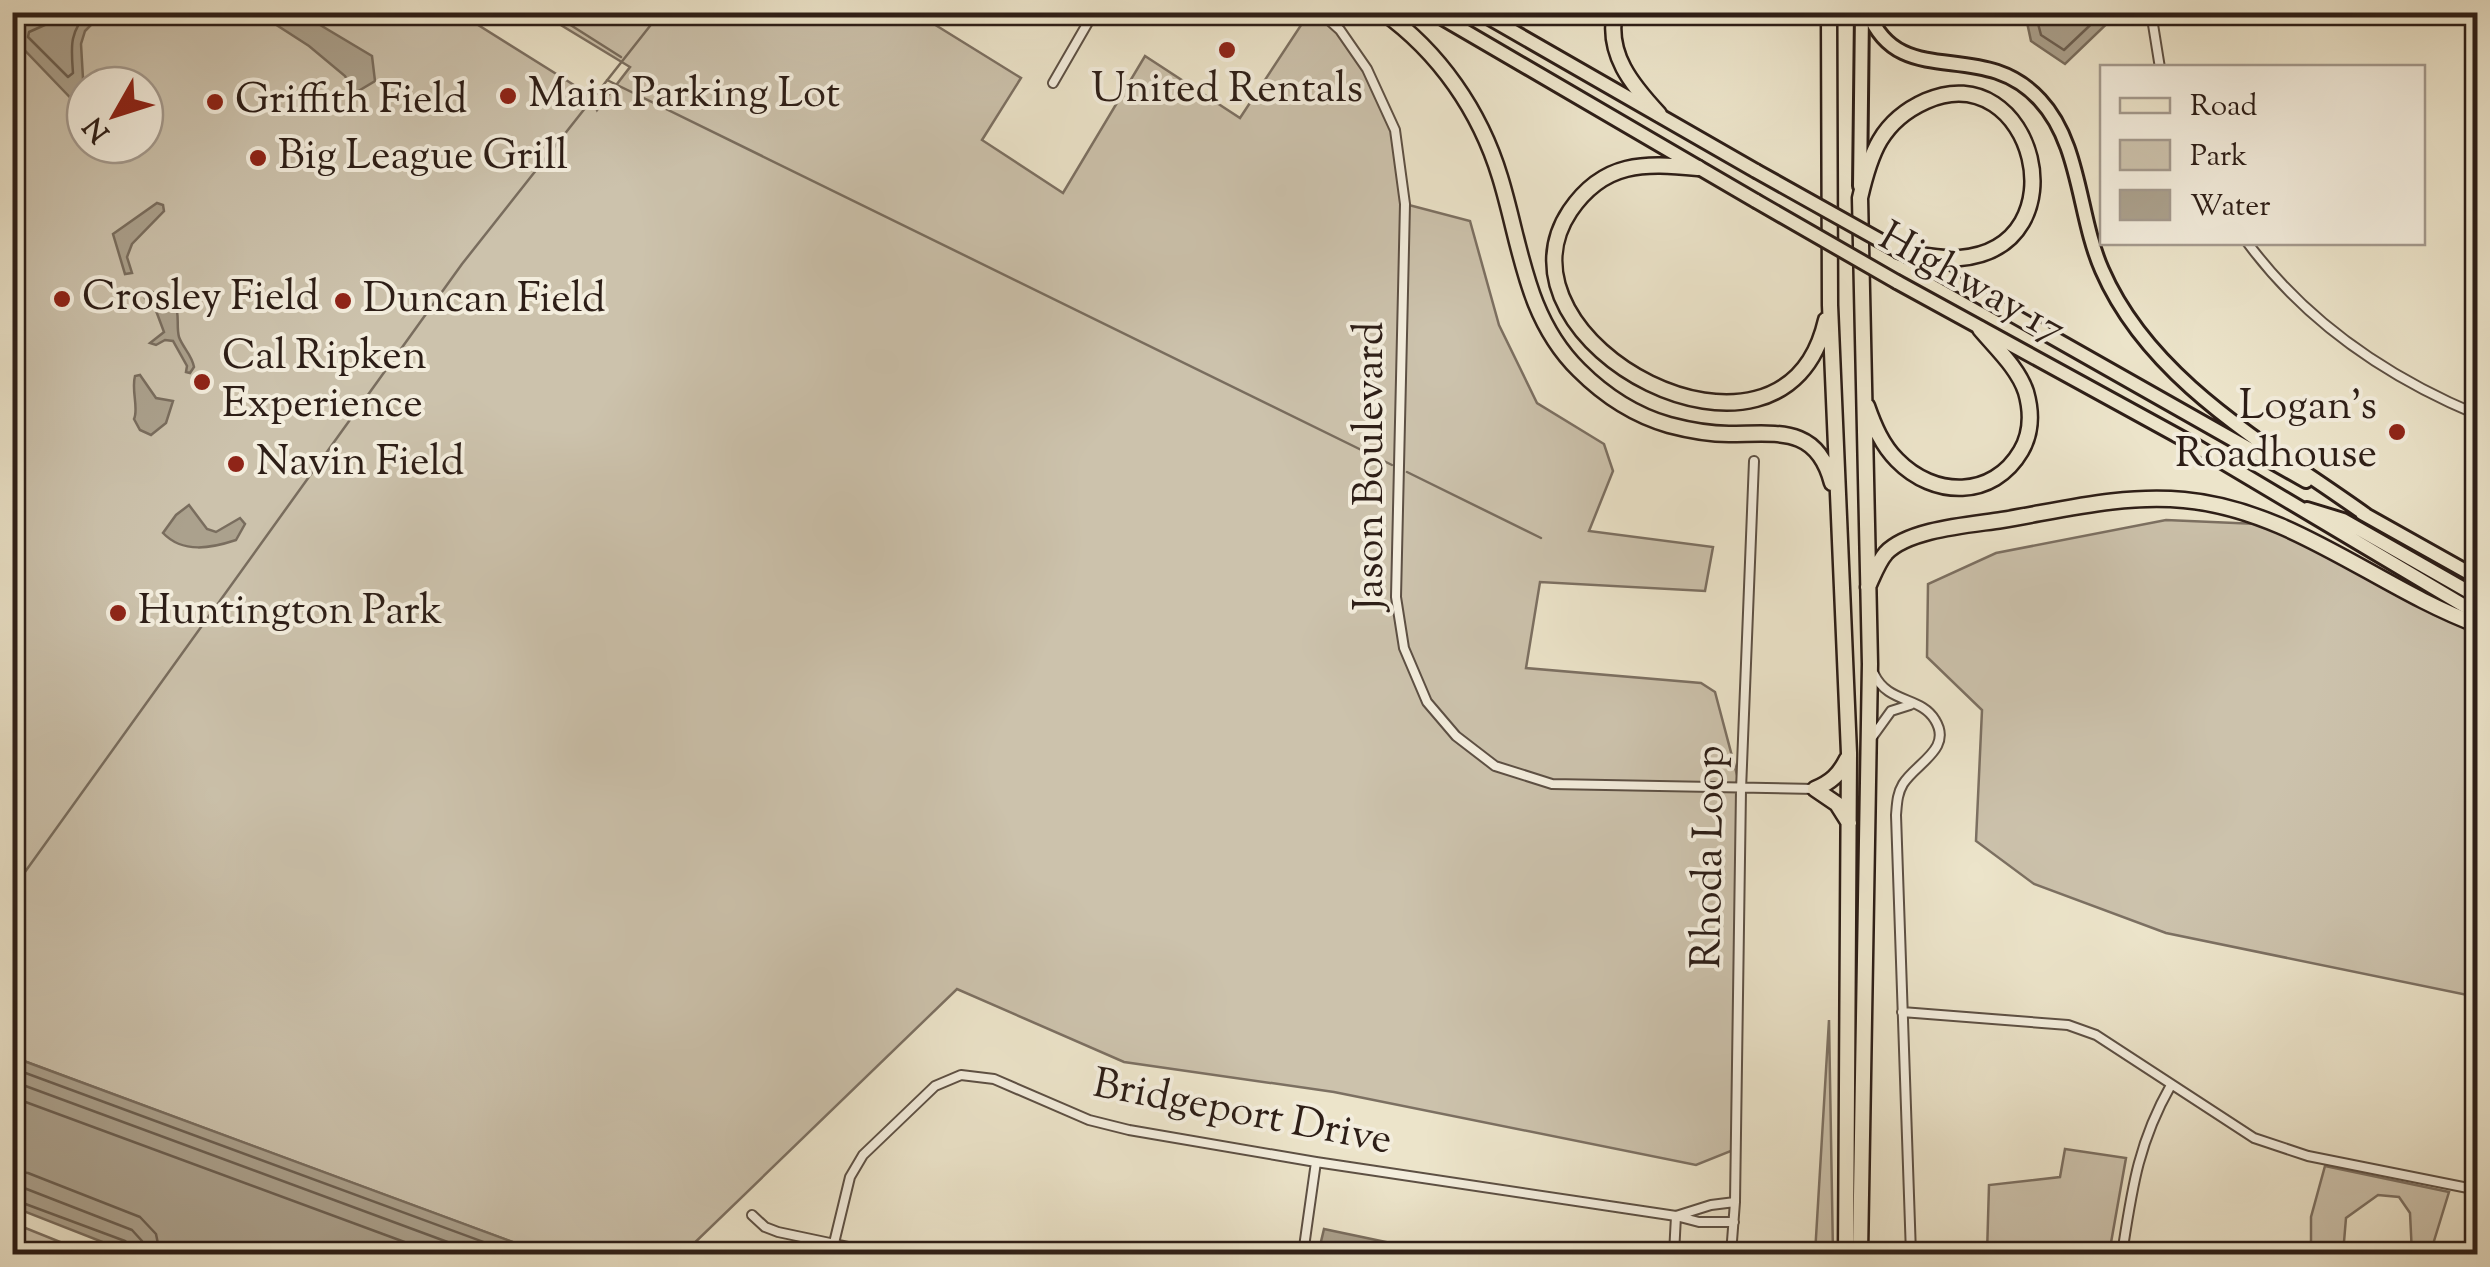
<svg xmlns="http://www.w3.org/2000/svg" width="2490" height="1267" font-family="'Sorts Mill Goudy',serif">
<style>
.green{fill:#ccc2ac;stroke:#7c7062;stroke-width:2.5;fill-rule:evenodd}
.water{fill:#aba18d;stroke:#796d5e;stroke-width:2.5}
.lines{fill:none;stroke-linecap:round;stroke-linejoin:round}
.shore{stroke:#6c6052;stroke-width:2.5}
.stream{stroke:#796d5e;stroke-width:2.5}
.minor-casing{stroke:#5d5044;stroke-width:12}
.primary-casing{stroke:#2d1e17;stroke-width:18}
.trunk-casing{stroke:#2d1e17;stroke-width:18}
.motorway-casing{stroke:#2d1e17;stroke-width:19}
.minor{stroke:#f3eddd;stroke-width:8}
.primary{stroke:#ece4ca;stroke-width:12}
.trunk{stroke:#ece4ca;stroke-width:12}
.motorway{stroke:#ece4ca;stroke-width:14}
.trunk-bridge-casing{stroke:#2d1e17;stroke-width:18;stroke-linecap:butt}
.trunk-bridge{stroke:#ece4ca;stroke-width:12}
.poi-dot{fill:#8f2418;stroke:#f3eddd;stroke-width:4}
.labels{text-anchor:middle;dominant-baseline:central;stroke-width:8;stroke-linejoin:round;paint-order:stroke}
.poi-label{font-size:42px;fill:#2d1e17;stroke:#f3eddd;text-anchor:start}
.street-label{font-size:42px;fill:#2d1e17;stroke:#f3eddd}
</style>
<rect width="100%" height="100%" fill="#ece4ca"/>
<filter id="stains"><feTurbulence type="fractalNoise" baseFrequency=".002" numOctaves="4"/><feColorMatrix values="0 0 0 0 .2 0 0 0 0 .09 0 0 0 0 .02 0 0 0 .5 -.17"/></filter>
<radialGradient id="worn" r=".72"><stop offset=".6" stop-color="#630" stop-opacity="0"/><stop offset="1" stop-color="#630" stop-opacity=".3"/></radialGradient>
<path class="green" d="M12,13h447l131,82 7,15 33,-43 -89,-54h375l105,65 -39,62 81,53 82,-137 95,62 69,-105h11c32,28 66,77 75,120 6,23 7,48 10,71l65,17 29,104 38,78 67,41 9,27 -24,60 124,16 -8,44 -165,-9 -14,86 175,15 14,9 26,98 -5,359 -40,16 -362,-73 -210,-30 -167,-73 -274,265h-138l-532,-197zM85,85h60v60h-60z
M2166,520l115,5 196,100v372l-311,-64 -132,-49 -58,-43 6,-131 -55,-53 1,-73 68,-31z
M1829,1020l4,234h-18z
M2065,1149l61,9 -17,96h-122l2,-69 71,-8z
M2325,1166l124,26 -19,62h-18l-2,-41 -11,-16 -21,-2 -32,23 -3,36h-32v-37z
M12,1223h1l77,31h-77z"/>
<path class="water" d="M52,12l51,1 -18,18 -4,13 4,69 -72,-75 1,-8z
M258,13h42l72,43 3,25 -20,12 -10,-17 -36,-30z
M1983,13h135l-53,51 -34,-23 -6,-28 -22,9z
M157,203l6,2 1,6 -32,33 -5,13 5,16 -7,1 -12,-40z
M149,291l7,2 5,8 14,3c5,11 1,22 4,33 4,11 13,18 15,30l-4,6 -4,-1 1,-6 -14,-25 -8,-1 -9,5 -6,-2 14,-11 -9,-24 -10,-10z
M140,375l16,23 17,3 -7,22 -15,12 -11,-5 -6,-11c5,-10 -3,-29 1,-43z
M189,505l18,24 9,3 24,-14 5,6 -9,16c-24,8 -53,14 -73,-7l13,-18z
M13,1057l532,197h-412l-120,-47z
M1324,1229l119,25h-125z"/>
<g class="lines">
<path class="shore" d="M50,12l-3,12 -18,8 -1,5 40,40 5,-4c-2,-26 -4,-42 16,-61
M2035,12l6,23 23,15 40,-38
M12,1068l504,186
M12,1081l468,173
M12,1097l425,157
M12,1171l16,2 112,44 16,17 4,20
M12,1186l12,2 108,42 10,11 3,13
M12,1199l113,42 6,5 1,8"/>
<path class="stream" d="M550,12l71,45
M607,80l785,385
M1407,472l134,66
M12,890l450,-626 199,-252"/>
<defs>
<path id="minor" d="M1320,12l20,18 27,39 28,61 10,74 -9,393 8,51 23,54 29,34 39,30 57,18 263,5
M2151,12l9,56
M1053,83l41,-71
M2247,242c59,80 140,135 231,173
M1874,674c14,30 47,22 61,46 18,29 -19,43 -32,64 -6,10 -6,20 -7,31l15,439
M1873,736l18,-25 19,-6
M1902,1012l166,13 28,10 158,103 54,18 170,34
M752,1215l13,12 13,5 104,22
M1676,1216l35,-11 24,-3
M834,1243l16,-66 13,-22 72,-69 26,-11 33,4 95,41 40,10 187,32 360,54 23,6h35
M1303,1254l13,-92
M1674,1254l2,-38
M1731,1254l4,-52 6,-412 13,-329
M2122,1254c10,-65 16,-111 49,-169"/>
<path id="primary" d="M1860,186l2,-174"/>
<path id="trunk" d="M1432,12l324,189
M1479,12l277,159
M1868,12c32,81 114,24 172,88 41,44 38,116 62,170 49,113 168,176 264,245
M1905,254l401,227
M1897,282l292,160 289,172
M2307,509l36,11 135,77
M2362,513l116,65"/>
<path id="motorway" d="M1383,12c56,40 97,99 117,165 21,68 25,140 79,193 25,25 55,45 90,55 19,5 40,9 60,9 48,0 88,-9 103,49
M1615,12c-9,42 17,73 44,102
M1829,12l1,293 19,448 -3,501
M1698,168c-54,-5 -94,-7 -128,43 -87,130 214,293 256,109
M1867,406c7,20 15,39 30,54 37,38 96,39 124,-9 11,-19 11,-38 5,-59 -8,-24 -30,-44 -46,-63
M1868,587c5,-11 10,-25 18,-34 23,-24 84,-28 116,-33 60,-10 121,-26 182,-20 109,10 194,88 294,125
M1815,789c16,-7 24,-14 32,-30
M1815,789l22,15 12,19
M1860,1254l10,-590 -10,-466c10,-44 21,-77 66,-97 107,-47 158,146 34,157 -19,2 -41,-4 -61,-7"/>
</defs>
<use href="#minor" class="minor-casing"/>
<use href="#primary" class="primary-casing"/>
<use href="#trunk" class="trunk-casing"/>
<use href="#motorway" class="motorway-casing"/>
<use href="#minor" class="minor"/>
<use href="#primary" class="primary"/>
<use href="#trunk" class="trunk"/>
<use href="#motorway" class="motorway"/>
<defs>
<path id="trunk-bridge" d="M1756,171l143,80
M1756,201l141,81"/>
</defs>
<use href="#trunk-bridge" class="trunk-bridge-casing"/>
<use href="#trunk-bridge" class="trunk-bridge"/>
</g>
<g class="poi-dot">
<circle cx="1227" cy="50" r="10"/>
<circle cx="508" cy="96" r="10"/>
<circle cx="215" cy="102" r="10"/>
<circle cx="258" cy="158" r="10"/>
<circle cx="62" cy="299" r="10"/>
<circle cx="343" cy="301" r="10"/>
<circle cx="202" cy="382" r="10"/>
<circle cx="2397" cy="432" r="10"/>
<circle cx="236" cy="464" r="10"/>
<circle cx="118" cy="613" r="10"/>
</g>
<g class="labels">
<g class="poi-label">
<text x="1227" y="91" text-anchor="middle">United Rentals</text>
<text x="528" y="96">Main Parking Lot</text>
<text x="235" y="102">Griffith Field</text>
<text x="278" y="158">Big League Grill</text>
<text x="82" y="299">Crosley Field</text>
<text x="363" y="301">Duncan Field</text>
<text x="222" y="358">Cal Ripken<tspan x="222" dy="48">Experience</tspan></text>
<text x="2377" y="408" text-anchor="end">Logan's<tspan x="2377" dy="48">Roadhouse</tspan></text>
<text x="256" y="464">Navin Field</text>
<text x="138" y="613">Huntington Park</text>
</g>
<g class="street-label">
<text transform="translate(1971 285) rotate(29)">Highway 17</text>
<text transform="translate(1372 466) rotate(-90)">Jason Boulevard</text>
<text transform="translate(1711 857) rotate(-89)">Rhoda Loop</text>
<text transform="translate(1242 1114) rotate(11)">Bridgeport Drive</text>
</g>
</g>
<rect width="2490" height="1267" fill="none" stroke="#ece4ca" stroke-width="50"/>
<rect x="15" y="15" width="2460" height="1237" fill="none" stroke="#2d1e17" stroke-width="5"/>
<rect x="25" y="25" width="2440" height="1217" fill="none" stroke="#2d1e17" stroke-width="2.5"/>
<rect x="2100" y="65" width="325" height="180" fill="#f3eddd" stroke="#a49a8e" stroke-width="2.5"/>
<rect x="2120" y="98" width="50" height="15" fill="#ece4ca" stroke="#a49a8e" stroke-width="2.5"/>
<text x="2190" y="115" font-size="30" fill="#2d1e17">Road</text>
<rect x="2120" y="140" width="50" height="30" fill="#ccc2ac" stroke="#a49a8e" stroke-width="2.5"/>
<text x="2190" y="165" font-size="30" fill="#2d1e17">Park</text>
<rect x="2120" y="190" width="50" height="30" fill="#aba18d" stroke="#a49a8e" stroke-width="2.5"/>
<text x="2190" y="215" font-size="30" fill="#2d1e17">Water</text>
<g transform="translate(115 115) rotate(231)"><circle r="48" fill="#f3eddd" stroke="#a49a8e" stroke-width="2.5"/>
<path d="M0-8L18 38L0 25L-18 38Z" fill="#8f2418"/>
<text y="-15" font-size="28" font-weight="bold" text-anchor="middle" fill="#2d1e17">N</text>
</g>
<rect width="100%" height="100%" filter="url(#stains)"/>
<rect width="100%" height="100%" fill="url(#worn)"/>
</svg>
